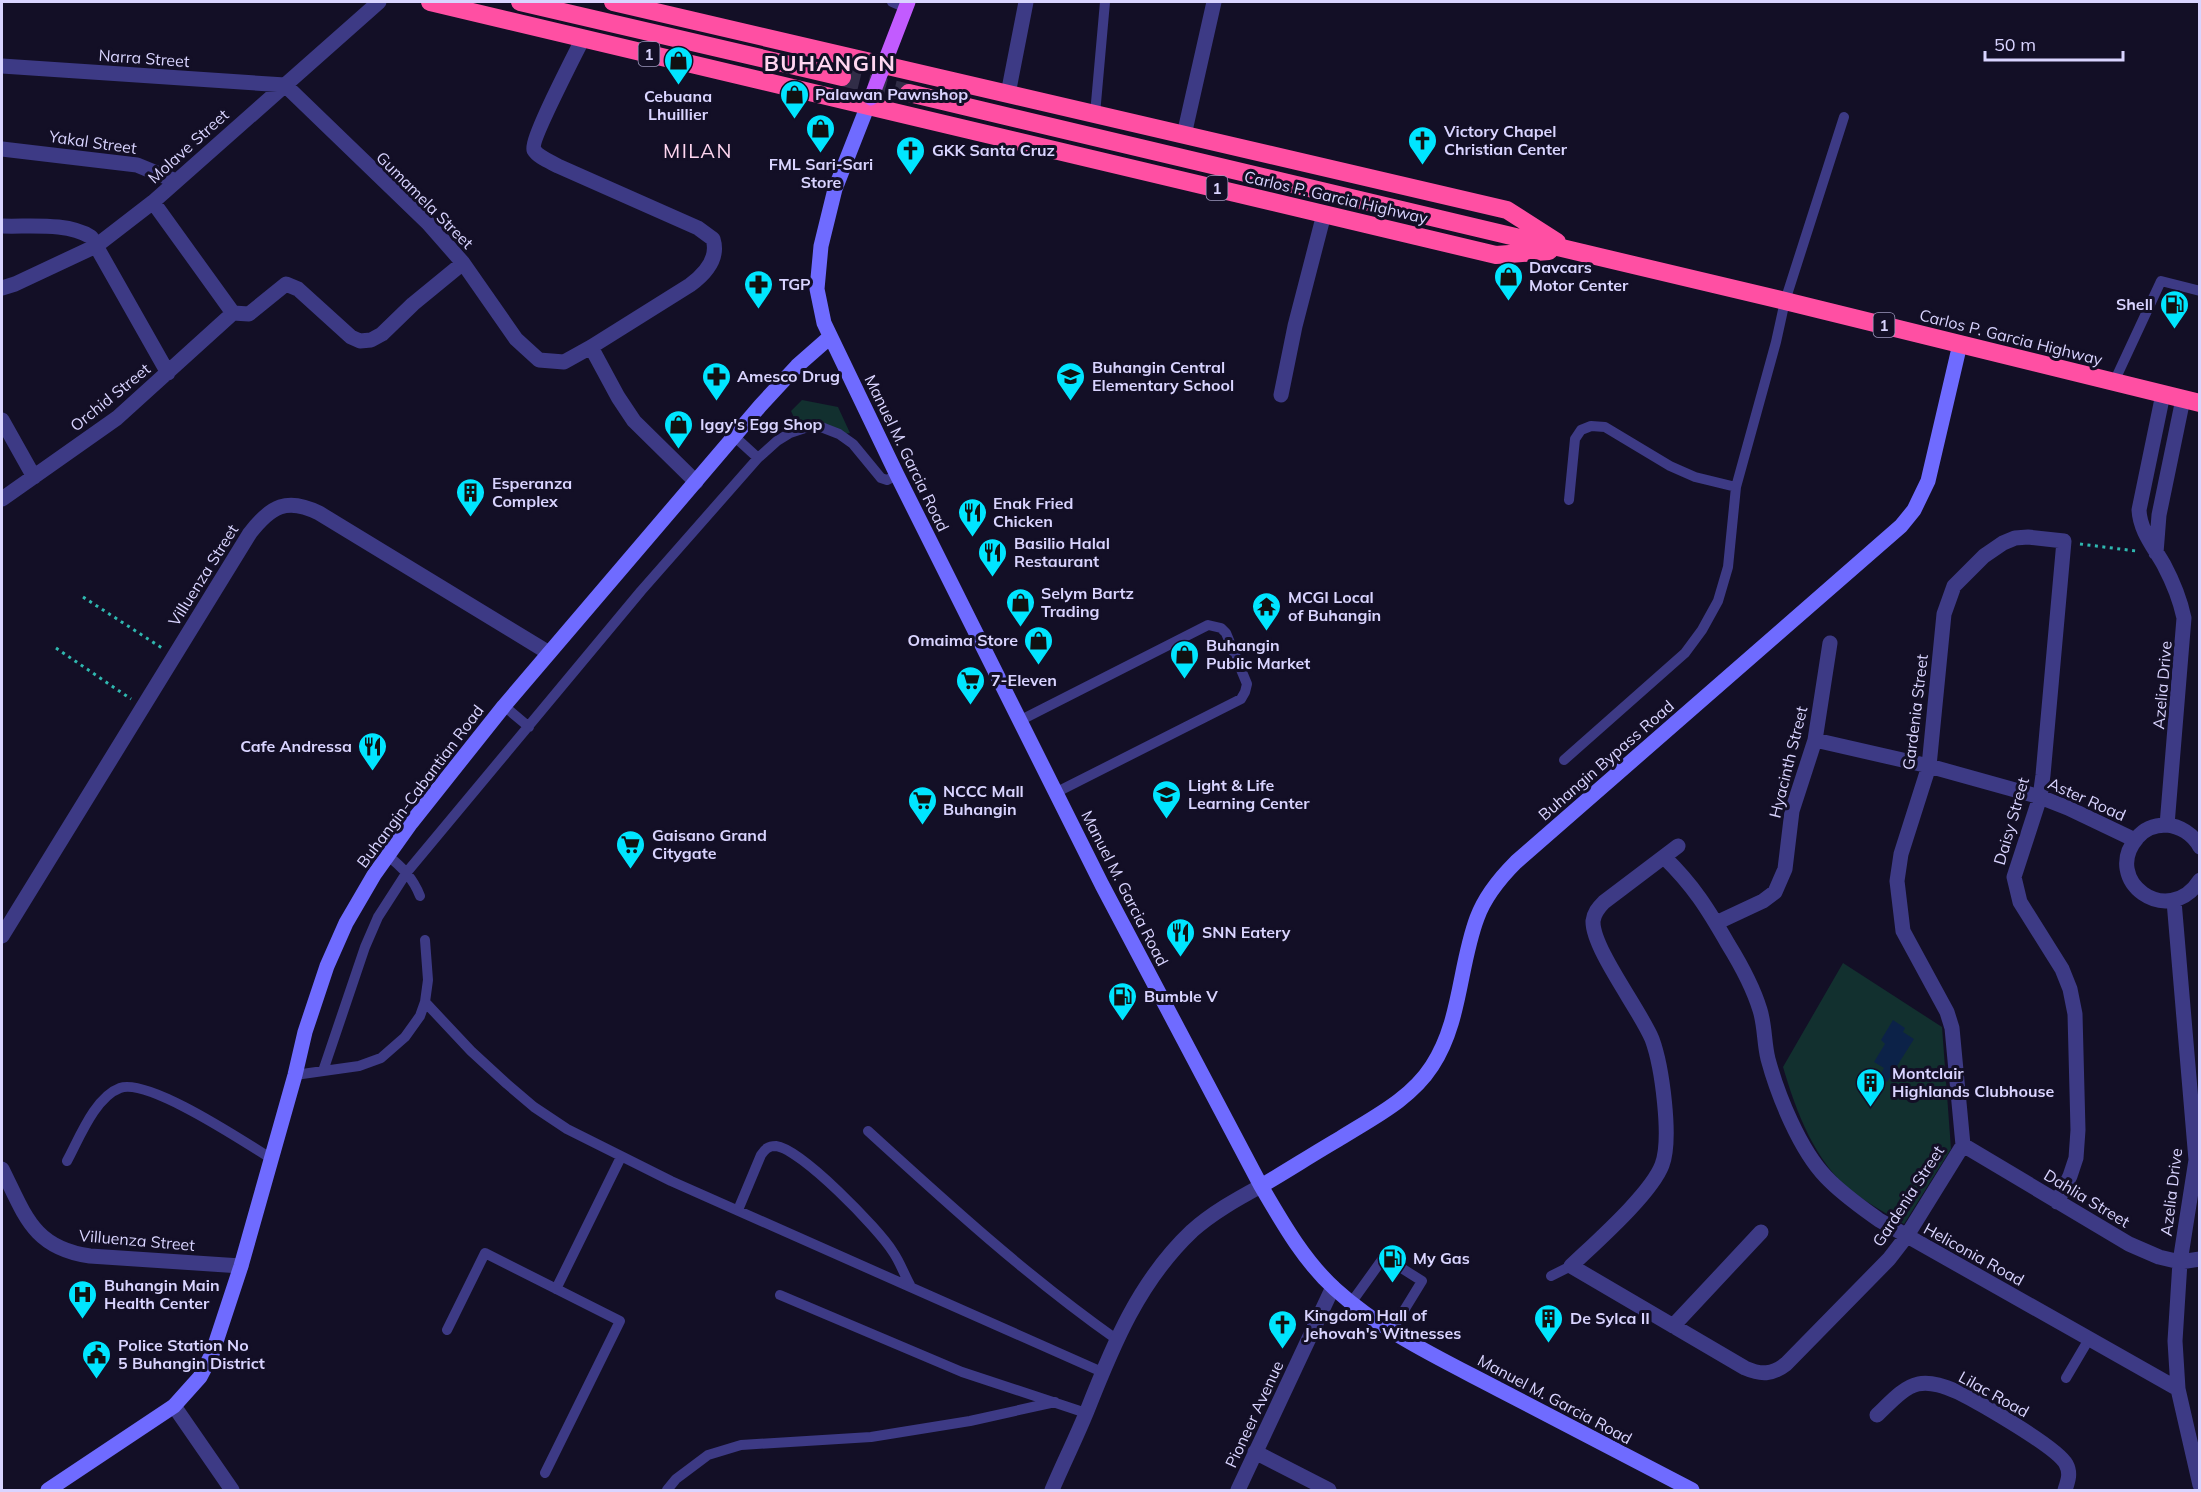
<svg xmlns="http://www.w3.org/2000/svg" width="2201" height="1492" font-family="Mulish,sans-serif">
<style>
.green{fill:#12302f}
.water{fill:#0c2248}
.lines{fill:none;stroke-linecap:round;stroke-linejoin:round}
.highway-tunnel{stroke:#312d47;stroke-width:18;stroke-dasharray:18 9;stroke-linecap:butt}
.path{stroke:#2fb8b0;stroke-width:3;stroke-dasharray:3 4.5;stroke-linecap:butt}
.lane{stroke:#3d3a85;stroke-width:10}
.street{stroke:#3d3a85;stroke-width:15}
.secondary{stroke:#6f6bff;stroke-width:15}
.primary{stroke:#c25bff;stroke-width:15}
.highway{stroke:#ff4fa3;stroke-width:18}
.primary-bridge{stroke:#c25bff;stroke-width:15}
.labels{text-anchor:middle;dominant-baseline:central;stroke-width:6;stroke-linejoin:round;paint-order:stroke}
.shield{fill:#130f26;stroke:#9e99be;stroke-width:1.5}
.shield-label{font-size:15px;font-weight:bold;fill:#d9d4ff}
.street-label{font-size:16px;fill:#d9d4ff;stroke:#130f26}
.poi-label{font-size:16px;font-weight:bold;fill:#d9d4ff;stroke:#130f26;text-anchor:start}
.quarter-label{font-size:20px;letter-spacing:1.5px;fill:#ffd6f0;stroke:#130f26}
.district-label{font-size:22px;font-weight:bold;letter-spacing:1.5px;fill:#ffd6f0;stroke:#130f26}
</style>
<rect width="100%" height="100%" fill="#130f26"/>
<path class="green" d="M802,400l36,7 12,26 -6,1 -46,-8 -7,-15z
M1843,963l99,64 9,122 -47,75c-17,-10 -35,-20 -51,-32 -38,-29 -57,-81 -70,-125z"/>
<path class="water" d="M1893,1020l12,8 -2,4 11,7 -27,43 -8,-5 5,-9 -10,-6 11,-18 -4,-4z"/>
<g class="lines">
<path class="highway-tunnel" d="M842,77l67,16"/>
<path class="path" d="M2080,544l56,7
M83,597l79,51
M56,648l75,51"/>
<path class="lane" d="M892,2l14,6
M1095,114l10,-112
M2114,382l47,-101 39,10
M735,437l23,21
M1569,500l6,-61 6,-9 10,-4 14,1 65,39 25,11 41,10
M504,706l25,21
M1021,720l187,-95 13,3 5,5 21,51 -2,8 -4,7 -184,93
M1564,760l121,-107 17,-23 16,-29 10,-34 8,-80 40,-145 9,-41 59,-184
M387,855c15,12 26,23 33,41
M425,1002l46,49 36,33 27,23 33,22 104,52 431,191
M323,1071l42,-124 13,-30 29,-45 234,-281 117,-133 19,-17 13,-8 18,-6h13l18,7 14,10 28,34 6,2 10,-5
M295,1075l64,-9 22,-8 24,-21 15,-21 5,-14 3,-22 -3,-40
M868,1131c80,73 160,146 248,208
M67,1161c12,-22 28,-64 53,-73 29,-10 124,54 152,71
M738,1210l23,-55c4,-6 7,-9 15,-9 25,3 103,83 117,106 7,10 11,22 17,33
M1551,1276l20,-10
M556,1289l65,-132
M780,1295l182,77 124,41
M1351,1303l33,-46 38,24 -30,49
M447,1330l38,-77 135,68 -75,152
M2066,1378l23,-39
M667,1490l9,-11 32,-24 33,-10 130,-8 99,-16 85,-19"/>
<path class="street" d="M2,66l283,19 143,138 35,40 53,76 23,21 25,2 27,-15 99,-62c15,-11 29,-27 23,-46l-15,-11 -140,-62c-7,-4 -20,-9 -24,-16 -4,-10 42,-97 49,-112
M1008,94l18,-92
M1184,135l30,-133
M2,149l135,16 39,16
M153,202l80,111
M2,226c27,1 65,-4 89,11l77,136
M2,288l13,-4 81,-38 57,-44 226,-200
M233,313l16,1 37,-30 12,5 53,48 9,4 11,-1 11,-6 31,-30 50,-41
M591,347l27,50 16,24 62,61
M2163,394l-24,116c1,21 15,37 25,55 9,17 16,34 20,53l-17,207
M1281,395l14,-69 29,-112
M2,420l32,57
M2,499l115,-81 116,-105
M2156,553l3,-38 24,-116
M1815,740l114,26 111,31 28,11 67,32
M1678,846l-74,56c-6,6 -10,11 -11,19 -1,27 47,89 59,118 10,27 20,100 10,126 -11,29 -67,78 -91,101l174,102c16,7 27,7 41,-4l103,-105 17,-22 57,-92 -11,-117 -5,-16 -44,-81 -6,-50 4,-27 28,-88 15,-152 10,-28 30,-30 19,-13 12,-5 13,-1 36,4 -21,234 -3,22 -26,80 6,25 42,67 8,20 5,25 3,116 -2,28 -6,18 -13,26
M2200,847c-7,-13 -20,-21 -34,-22 -11,0 -22,4 -29,13 -36,42 31,92 63,42
M1664,857c29,28 44,52 64,87 13,21 25,43 32,66 5,16 4,33 8,49 10,37 32,91 58,118 16,17 35,30 53,43l299,169
M2174,901l22,259 -16,102 -5,79 3,48 22,96
M1716,923l47,-22 12,-9 10,-23 7,-58 23,-71 15,-97
M2,936l248,-403c21,-27 37,-36 69,-20l230,140
M1963,1145l166,99 30,13 21,5 20,-3
M2,1169c23,46 31,79 88,87l151,10
M1673,1326l88,-94
M174,1406l58,84
M1877,1415c11,-10 26,-28 41,-31 13,-3 28,3 40,8 20,10 99,55 108,72 5,9 2,17 -1,26
M1255,1452l74,38
M1052,1490c11,-26 24,-52 35,-79 26,-66 52,-130 105,-180 20,-18 45,-32 69,-45
M1238,1490l95,-203"/>
<path class="secondary" d="M868,105l-33,84 -14,57 -4,43 7,34 73,152 205,410 159,301c21,36 43,75 74,103 47,43 108,71 163,100 65,34 130,68 194,101
M1261,1186c26,-15 52,-32 78,-47 33,-21 71,-39 93,-73 29,-44 27,-100 45,-148 8,-22 23,-40 39,-56l385,-336 13,-16 14,-29 32,-137
M48,1490l126,-84 26,-29 12,-23 29,-88 54,-191 10,-43 22,-66 19,-43 28,-48 37,-52 93,-117 256,-300 37,-40 33,-29"/>
<path class="primary" d="M881,72l27,-70"/>
<path class="highway" d="M430,2l1066,253 53,-4
M520,2l322,75
M613,2l894,208 50,32
M909,93l876,208 415,102"/>
<path class="primary-bridge" d="M871,98l10,-26"/>
</g>
<defs>
<symbol id="shop-pin" viewBox="-11 -11 22 30"><path d="M0 17L-7.5 6A9.5 9.5 0 1 1 7.5 6Z" fill="#00e5ff" stroke="#130f26"/><path d="M-5-2.5h2.3a2.7 3.5 0 0 1 5.4 0H5L5.5 6h-11ZM-1.5-2.5h3a1.5 2.3 0 0 0-3 0Z" fill="#111"/></symbol>
<symbol id="church-pin" viewBox="-11 -11 22 30"><path d="M0 17L-7.5 6A9.5 9.5 0 1 1 7.5 6Z" fill="#00e5ff" stroke="#130f26"/><path d="M-1.2-6h2.4v3.5h3.3v2.4h-3.3V6h-2.4V-.1h-3.3v-2.4h3.3Z" fill="#111"/></symbol>
<symbol id="pharmacy-pin" viewBox="-11 -11 22 30"><path d="M0 17L-7.5 6A9.5 9.5 0 1 1 7.5 6Z" fill="#00e5ff" stroke="#130f26"/><path d="M-2-6h4v4h4v4h-4v4h-4v-4h-4v-4h4Z" fill="#111"/></symbol>
<symbol id="fuel-pin" viewBox="-11 -11 22 30"><path d="M0 17L-7.5 6A9.5 9.5 0 1 1 7.5 6Z" fill="#00e5ff" stroke="#130f26"/><path d="M-5.5-6h7V0h2V4h1.3V-2.5L3-4.5l.8-.8L6-3V5H2.5V1h-1V6h-7ZM-4.2-4.7v3.2H.2V-4.7Z" fill="#111"/></symbol>
<symbol id="school-pin" viewBox="-11 -11 22 30"><path d="M0 17L-7.5 6A9.5 9.5 0 1 1 7.5 6Z" fill="#00e5ff" stroke="#130f26"/><path d="M0-5L7-2L0 1L-7-2ZM-4 1L0 2.5L4 1V4Q0 6-4 4Z" fill="#111"/></symbol>
<symbol id="building-pin" viewBox="-11 -11 22 30"><path d="M0 17L-7.5 6A9.5 9.5 0 1 1 7.5 6Z" fill="#00e5ff" stroke="#130f26"/><path d="M-4-6H4V6H1V3H-1V6H-4ZM-2.5-4.3h1.7v1.8h-1.7ZM.8-4.3h1.7v1.8H.8ZM-2.5-1h1.7V.8h-1.7ZM.8-1h1.7V.8H.8Z" fill="#111"/></symbol>
<symbol id="restaurant-pin" viewBox="-11 -11 22 30"><path d="M0 17L-7.5 6A9.5 9.5 0 1 1 7.5 6Z" fill="#00e5ff" stroke="#130f26"/><path d="M-5-6h1v4h1v-4h1v4h1v-4h1v5L-1.5 .5V6h-2V.5L-5-1ZM5-6V6H3V1.5H1.5Q1.5-4 5-6Z" fill="#111"/></symbol>
<symbol id="temple-pin" viewBox="-11 -11 22 30"><path d="M0 17L-7.5 6A9.5 9.5 0 1 1 7.5 6Z" fill="#00e5ff" stroke="#130f26"/><path d="M0-6L5-2H3V0L6.5 2.5H4V6H1.5V3h-3V6H-4V2.5H-6.5L-3 0V-2H-5Z" fill="#111"/></symbol>
<symbol id="supermarket-pin" viewBox="-11 -11 22 30"><path d="M0 17L-7.5 6A9.5 9.5 0 1 1 7.5 6Z" fill="#00e5ff" stroke="#130f26"/><path d="M-6-5.5h2.5l.6 2H6L4.5 2H-2.5L-4.4-4H-6ZM-1.5 3.2a1.3 1.3 0 1 0 .1 0ZM3 3.2a1.3 1.3 0 1 0 .1 0Z" fill="#111"/></symbol>
<symbol id="hospital-pin" viewBox="-11 -11 22 30"><path d="M0 17L-7.5 6A9.5 9.5 0 1 1 7.5 6Z" fill="#00e5ff" stroke="#130f26"/><path d="M-5-5h3v3.5h4V-5h3V5h-3V1.5h-4V5h-3Z" fill="#111"/></symbol>
<symbol id="civic-pin" viewBox="-11 -11 22 30"><path d="M0 17L-7.5 6A9.5 9.5 0 1 1 7.5 6Z" fill="#00e5ff" stroke="#130f26"/><path d="M-.6-6.5H3V-4.5H.6V-3L4-1V1h2V6H-6V1h2V-1L-.6-3ZM-1.2 2.5V6h2.4V2.5Z" fill="#111"/></symbol>
</defs>
<g fill-rule="evenodd">
<use href="#shop-pin" x="662" y="44" width="33" height="45"/>
<use href="#shop-pin" x="778" y="78" width="33" height="45"/>
<use href="#shop-pin" x="804" y="112" width="33" height="45"/>
<use href="#church-pin" x="1406" y="124" width="33" height="45"/>
<use href="#church-pin" x="894" y="134" width="33" height="45"/>
<use href="#shop-pin" x="1492" y="260" width="33" height="45"/>
<use href="#pharmacy-pin" x="742" y="268" width="33" height="45"/>
<use href="#fuel-pin" x="2158" y="288" width="33" height="45"/>
<use href="#pharmacy-pin" x="700" y="360" width="33" height="45"/>
<use href="#school-pin" x="1054" y="360" width="33" height="45"/>
<use href="#shop-pin" x="662" y="408" width="33" height="45"/>
<use href="#building-pin" x="454" y="476" width="33" height="45"/>
<use href="#restaurant-pin" x="956" y="496" width="33" height="45"/>
<use href="#restaurant-pin" x="976" y="536" width="33" height="45"/>
<use href="#shop-pin" x="1004" y="586" width="33" height="45"/>
<use href="#temple-pin" x="1250" y="590" width="33" height="45"/>
<use href="#shop-pin" x="1022" y="624" width="33" height="45"/>
<use href="#shop-pin" x="1168" y="638" width="33" height="45"/>
<use href="#supermarket-pin" x="954" y="664" width="33" height="45"/>
<use href="#restaurant-pin" x="356" y="730" width="33" height="45"/>
<use href="#school-pin" x="1150" y="778" width="33" height="45"/>
<use href="#supermarket-pin" x="906" y="784" width="33" height="45"/>
<use href="#supermarket-pin" x="614" y="828" width="33" height="45"/>
<use href="#restaurant-pin" x="1164" y="916" width="33" height="45"/>
<use href="#fuel-pin" x="1106" y="980" width="33" height="45"/>
<use href="#building-pin" x="1854" y="1066" width="33" height="45"/>
<use href="#fuel-pin" x="1376" y="1242" width="33" height="45"/>
<use href="#hospital-pin" x="66" y="1278" width="33" height="45"/>
<use href="#building-pin" x="1532" y="1302" width="33" height="45"/>
<use href="#church-pin" x="1266" y="1308" width="33" height="45"/>
<use href="#civic-pin" x="80" y="1338" width="33" height="45"/>
</g>
<g class="labels">
<g class="shield">
<rect x="638.5" y="42" width="21" height="24" rx="4.5"/>
<rect x="1206.5" y="176" width="21" height="24" rx="4.5"/>
<rect x="1873.5" y="313" width="21" height="24" rx="4.5"/>
</g>
<g class="shield-label">
<text x="649" y="54">1</text>
<text x="1217" y="188">1</text>
<text x="1884" y="325">1</text>
</g>
<g class="street-label">
<text transform="translate(144 58) rotate(4)">Narra Street</text>
<text transform="translate(93 142) rotate(8)">Yakal Street</text>
<text transform="translate(188 146) rotate(-42)">Molave Street</text>
<text transform="translate(1336 197) rotate(13)">Carlos P. Garcia Highway</text>
<text transform="translate(425 200) rotate(45)">Gumamela Street</text>
<text transform="translate(2011 337) rotate(14)">Carlos P. Garcia Highway</text>
<text transform="translate(110 397) rotate(-39)">Orchid Street</text>
<text transform="translate(907 453) rotate(64)">Manuel M. Garcia Road</text>
<text transform="translate(203 575) rotate(-58)">Villuenza Street</text>
<text transform="translate(2162 685) rotate(-85)">Azelia Drive</text>
<text transform="translate(1915 712) rotate(-83)">Gardenia Street</text>
<text transform="translate(1606 760) rotate(-41)">Buhangin Bypass Road</text>
<text transform="translate(1788 762) rotate(-76)">Hyacinth Street</text>
<text transform="translate(420 786) rotate(-53)">Buhangin-Cabantian Road</text>
<text transform="translate(2087 799) rotate(24)">Aster Road</text>
<text transform="translate(2011 821) rotate(-74)">Daisy Street</text>
<text transform="translate(1125 888) rotate(63)">Manuel M. Garcia Road</text>
<text transform="translate(2171 1192) rotate(-83)">Azelia Drive</text>
<text transform="translate(1908 1196) rotate(-57)">Gardenia Street</text>
<text transform="translate(2087 1198) rotate(31)">Dahlia Street</text>
<text transform="translate(137 1240) rotate(5)">Villuenza Street</text>
<text transform="translate(1974 1254) rotate(29)">Heliconia Road</text>
<text transform="translate(1994 1394) rotate(29)">Lilac Road</text>
<text transform="translate(1555 1399) rotate(28)">Manuel M. Garcia Road</text>
<text transform="translate(1254 1414) rotate(-65)">Pioneer Avenue</text>
</g>
<g class="poi-label">
<text x="815" y="94">Palawan Pawnshop</text>
<text x="678" y="96" text-anchor="middle">Cebuana<tspan x="678" dy="18">Lhuillier</tspan></text>
<text x="1444" y="131">Victory Chapel<tspan x="1444" dy="18">Christian Center</tspan></text>
<text x="932" y="150">GKK Santa Cruz</text>
<text x="821" y="164" text-anchor="middle">FML Sari-Sari<tspan x="821" dy="18">Store</tspan></text>
<text x="1529" y="267">Davcars<tspan x="1529" dy="18">Motor Center</tspan></text>
<text x="779" y="284">TGP</text>
<text x="2153" y="304" text-anchor="end">Shell</text>
<text x="1092" y="367">Buhangin Central<tspan x="1092" dy="18">Elementary School</tspan></text>
<text x="737" y="376">Amesco Drug</text>
<text x="700" y="424">Iggy's Egg Shop</text>
<text x="492" y="483">Esperanza<tspan x="492" dy="18">Complex</tspan></text>
<text x="993" y="503">Enak Fried<tspan x="993" dy="18">Chicken</tspan></text>
<text x="1014" y="543">Basilio Halal<tspan x="1014" dy="18">Restaurant</tspan></text>
<text x="1041" y="593">Selym Bartz<tspan x="1041" dy="18">Trading</tspan></text>
<text x="1288" y="597">MCGI Local<tspan x="1288" dy="18">of Buhangin</tspan></text>
<text x="1018" y="640" text-anchor="end">Omaima Store</text>
<text x="1206" y="645">Buhangin<tspan x="1206" dy="18">Public Market</tspan></text>
<text x="991" y="680">7-Eleven</text>
<text x="352" y="746" text-anchor="end">Cafe Andressa</text>
<text x="1188" y="785">Light &amp; Life<tspan x="1188" dy="18">Learning Center</tspan></text>
<text x="943" y="791">NCCC Mall<tspan x="943" dy="18">Buhangin</tspan></text>
<text x="652" y="835">Gaisano Grand<tspan x="652" dy="18">Citygate</tspan></text>
<text x="1202" y="932">SNN Eatery</text>
<text x="1144" y="996">Bumble V</text>
<text x="1892" y="1073">Montclair<tspan x="1892" dy="18">Highlands Clubhouse</tspan></text>
<text x="1413" y="1258">My Gas</text>
<text x="104" y="1285">Buhangin Main<tspan x="104" dy="18">Health Center</tspan></text>
<text x="1304" y="1315">Kingdom Hall of<tspan x="1304" dy="18">Jehovah's Witnesses</tspan></text>
<text x="1570" y="1318">De Sylca II</text>
<text x="118" y="1345">Police Station No<tspan x="118" dy="18">5 Buhangin District</tspan></text>
</g>
<g class="quarter-label">
<text x="698" y="150">MILAN</text>
</g>
<g class="district-label">
<text x="830" y="63">BUHANGIN</text>
</g>
</g>
<rect width="2201" height="1492" fill="none" stroke="#d9d4ff" stroke-width="6"/>
<path d="M1985 51v9h138v-9" fill="none" stroke="#d9d4ff" stroke-width="3"/>
<text x="1994" y="51" font-size="18" fill="#d9d4ff" stroke="#130f26" stroke-width="4.5" paint-order="stroke">50 m</text>
</svg>
